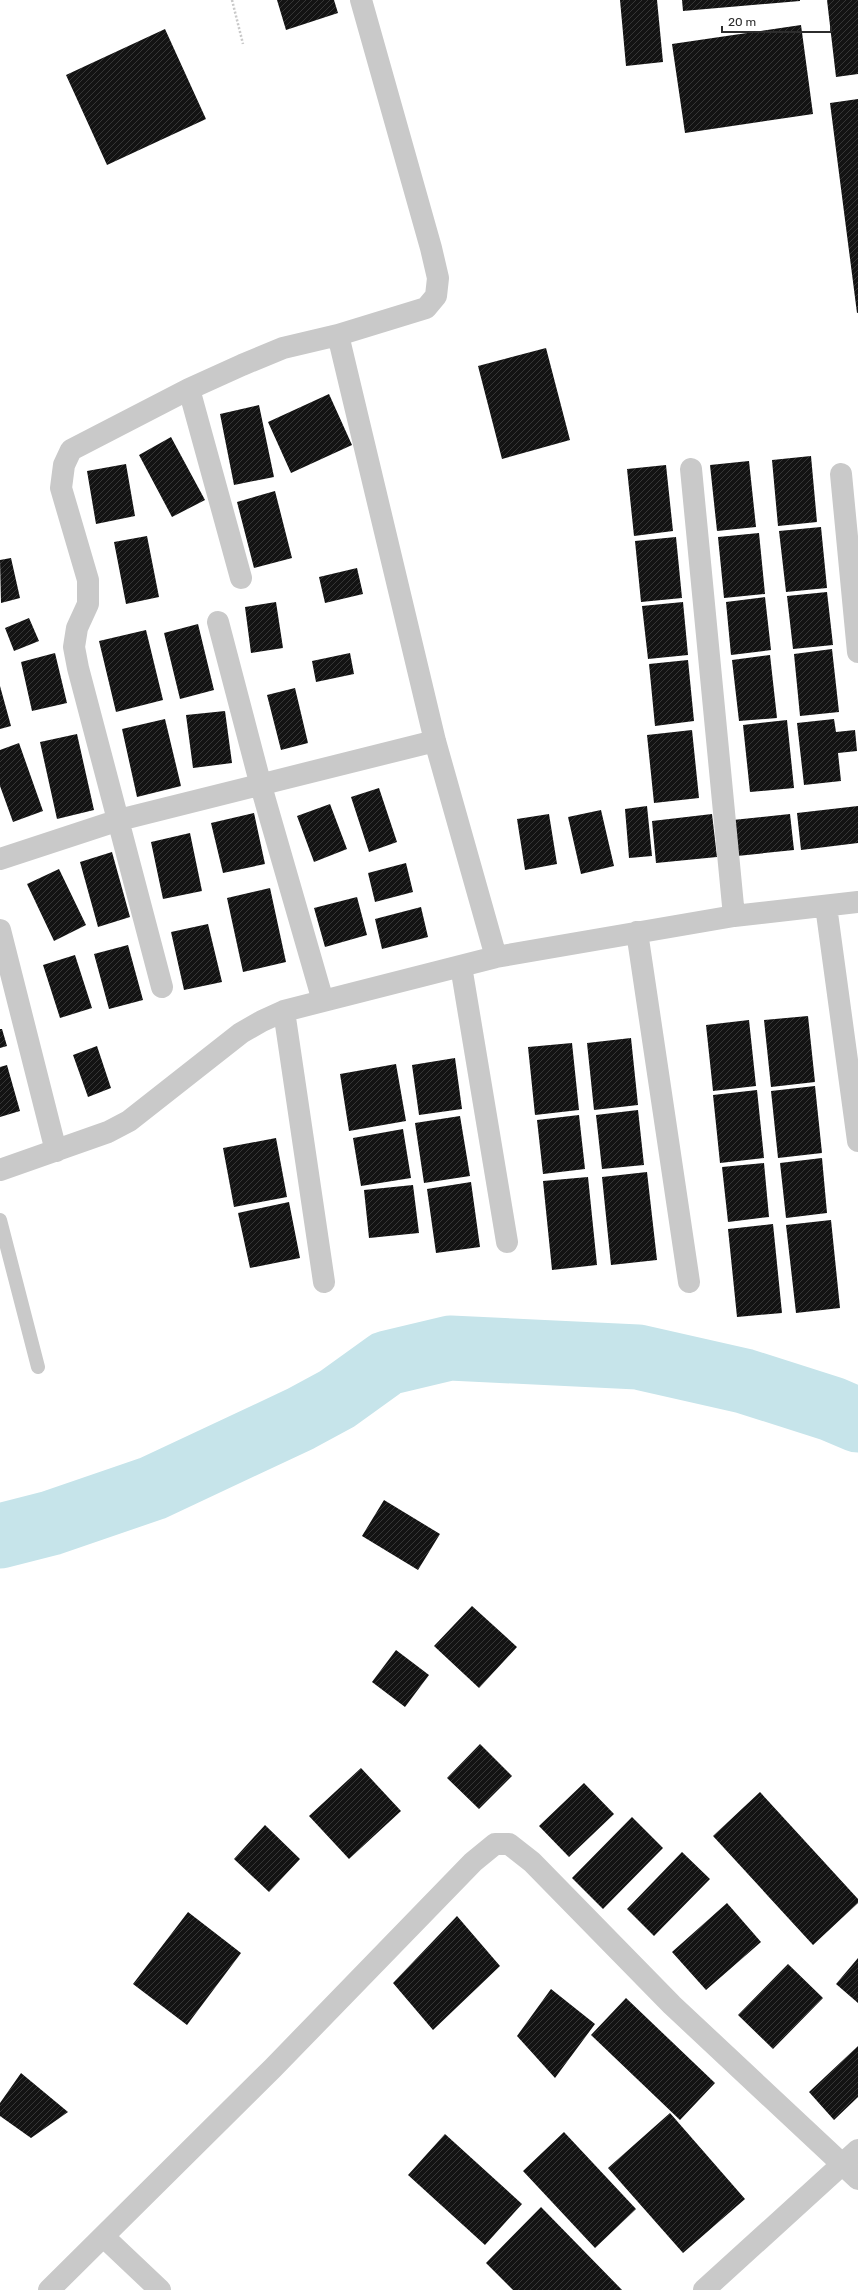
<svg xmlns="http://www.w3.org/2000/svg" width="858" height="2290" font-family="Rubik,sans-serif">
<style>
.lines{fill:none;stroke-linecap:round;stroke-linejoin:round}
.river{stroke:#c6e4ea;stroke-width:65}
.building{fill:url(#building-hatch)}
.path{stroke:#c9c9c9;stroke-width:2.5;stroke-dasharray:2 2;stroke-linecap:butt}
.service{stroke:#c9c9c9;stroke-width:14}
.minor{stroke:#c9c9c9;stroke-width:22}
</style>
<defs>
<pattern id="building-hatch" width="6" height="6" patternUnits="userSpaceOnUse"><rect width="6" height="6" fill="#131313"/><path d="M-1 1l2-2M0 6l6-6M5 7l2-2" fill="none" stroke="#363636"/></pattern>
</defs>
<rect width="100%" height="100%" fill="#fff"/>
<g class="lines">
<path class="river" d="M0,1536l51,-13 102,-35 147,-69 37,-20 50,-36 63,-15 188,9 106,24 88,28 26,11"/>
</g>
<path class="building" d="M277,0h57l4,13 -52,17z
M620,0h37l6,62 -37,4z
M682,0h118v1l-117,10z
M827,0h31v74l-22,3z
M801,25l12,89 -128,19 -13,-89z
M165,29l41,90 -99,46 -41,-90z
M858,99v214h-1l-27,-210z
M546,348l24,92 -68,19 -24,-93z
M329,394l23,51 -61,28 -23,-51z
M259,405l15,72 -40,8 -14,-71z
M171,437l34,63 -33,17 -33,-62z
M811,456l6,66 -39,4 -6,-66z
M749,461l7,66 -39,4 -7,-66z
M126,464l9,52 -39,8 -9,-53z
M666,465l7,66 -39,5 -7,-67z
M275,491l17,67 -38,10 -17,-66z
M821,527l6,61 -41,4 -7,-61z
M759,533l6,61 -41,4 -6,-61z
M147,536l12,61 -33,7 -12,-62z
M676,537l6,61 -41,4 -6,-61z
M11,558l9,40 -19,5 -1,-43z
M357,568l6,26 -38,9 -6,-26z
M827,592l6,53 -40,4 -6,-53z
M765,597l6,53 -40,5 -5,-53z
M276,602l7,46 -32,5 -6,-46z
M683,602l5,53 -40,4 -6,-53z
M29,618l10,23 -25,10 -9,-23z
M198,624l16,66 -34,9 -16,-66z
M146,630l17,70 -47,12 -17,-71z
M832,649l7,63 -39,4 -6,-62z
M55,653l12,50 -35,8 -11,-49z
M350,653l4,21 -38,8 -4,-21z
M770,655l7,63 -38,3 -7,-61z
M688,660l6,61 -39,5 -6,-62z
M0,686l11,40 -11,3z
M295,688l13,55 -27,7 -14,-55z
M225,711l7,52 -39,5 -7,-53z
M165,719l16,67 -44,11 -15,-68z
M834,719l2,13 19,-2 2,21 -19,2 3,28 -37,4 -7,-62z
M787,720l7,68 -44,4 -7,-67z
M692,730l7,68 -45,5 -7,-68z
M77,734l17,76 -37,9 -17,-77z
M19,743l24,68 -30,11 -13,-36v-36z
M379,788l18,54 -28,10 -18,-55z
M330,804l17,45 -33,13 -17,-46z
M647,806l5,50 -23,2 -4,-49z
M858,806v37l-57,7 -4,-37z
M601,810l13,56 -33,8 -13,-57z
M254,813l11,51 -42,9 -12,-50z
M549,814l8,50 -32,6 -8,-51z
M712,814l5,43 -61,6 -4,-42z
M790,814l4,36 -57,6 -4,-36z
M190,833l12,58 -39,8 -12,-57z
M112,852l18,65 -32,10 -18,-65z
M406,863l7,29 -38,10 -7,-29z
M59,869l27,56 -32,16 -27,-57z
M270,888l16,74 -43,10 -16,-74z
M357,897l10,38 -42,12 -11,-39z
M421,907l7,30 -46,12 -7,-30z
M208,924l14,58 -38,8 -13,-58z
M128,945l15,55 -34,9 -15,-55z
M75,955l17,53 -32,10 -17,-53z
M808,1016l7,66 -44,5 -7,-67z
M749,1020l7,66 -43,5 -7,-66z
M0,1029h2l5,17 -7,2z
M631,1038l7,67 -44,5 -7,-67z
M572,1043l7,67 -44,5 -7,-68z
M97,1046l14,42 -23,9 -15,-42z
M455,1058l7,51 -43,6 -7,-50z
M396,1064l10,57 -57,10 -9,-57z
M7,1065l13,46 -20,6v-50z
M815,1086l7,67 -44,5 -7,-67z
M757,1090l7,68 -44,5 -7,-68z
M638,1110l6,55 -42,4 -6,-54z
M579,1115l6,54 -42,5 -6,-54z
M460,1116l10,60 -46,7 -9,-60z
M403,1129l8,49 -50,8 -8,-48z
M276,1138l11,59 -53,10 -11,-59z
M822,1158l5,55 -41,5 -6,-55z
M764,1163l5,54 -41,5 -6,-55z
M647,1172l10,88 -46,5 -9,-88z
M588,1177l9,88 -45,5 -9,-89z
M471,1182l9,65 -44,6 -9,-64z
M413,1185l6,48 -50,5 -5,-48z
M289,1202l11,56 -50,10 -12,-55z
M831,1220l9,88 -44,5 -10,-88z
M773,1224l9,89 -45,4 -9,-88z
M384,1500l56,34 -22,36 -56,-34z
M472,1606l45,41 -38,41 -45,-42z
M396,1650l33,25 -24,32 -33,-25z
M480,1744l32,32 -33,33 -32,-31z
M361,1768l40,43 -52,48 -40,-43z
M584,1783l30,31 -45,43 -30,-31z
M760,1792l98,107v4l-45,42 -100,-109z
M632,1817l31,31 -60,61 -31,-31z
M265,1825l35,34 -31,33 -35,-33z
M682,1852l28,27 -56,57 -27,-27z
M727,1903l34,39 -55,48 -34,-38z
M188,1912l53,41 -54,72 -54,-41z
M457,1916l43,50 -67,64 -40,-47z
M858,1958v45l-22,-19z
M788,1964l35,34 -50,51 -35,-34z
M551,1989l44,35 -40,54 -38,-42z
M626,1998l89,85 -35,37 -89,-85z
M858,2046v51l-24,23 -25,-28z
M21,2073l47,39 -37,26 -31,-22v-13z
M670,2113l75,86 -62,54 -75,-85z
M564,2132l72,77 -41,39 -72,-77z
M445,2134l77,70 -37,41 -77,-70z
M541,2207l81,83h-109l-27,-27z"/>
<g class="lines">
<path class="path" d="M232,0l11,44"/>
<path class="service" d="M0,1220l38,147"/>
<path class="minor" d="M361,0l70,248 7,30 -2,18 -10,12 -88,27 97,406 61,216 238,-41 124,-14
M189,389l52,189
M691,469l43,447
M841,474l17,178
M218,622l43,164 62,215
M0,859l119,-39 316,-79
M826,906l32,235
M0,930l56,221
M637,932l52,350
M461,966l46,276
M162,987l-84,-319 -4,-21 3,-19 11,-24v-24l-27,-92 3,-23 7,-15 118,-61 53,-24 41,-17 55,-13
M284,1011l40,271
M0,1170l108,-38 21,-11 112,-88 21,-12 22,-10 212,-54
M104,2237l56,53
M49,2290l224,-222 200,-206 22,-18h14l23,18 140,143 186,174
M704,2290l154,-140"/>
</g>
<path d="M722 26v6h109v-6" fill="none" stroke="#2c2c2c" stroke-width="2"/>
<text x="728" y="26" font-size="12" fill="#2c2c2c" stroke="#ffffff" stroke-width="3" paint-order="stroke">20 m</text>
</svg>
